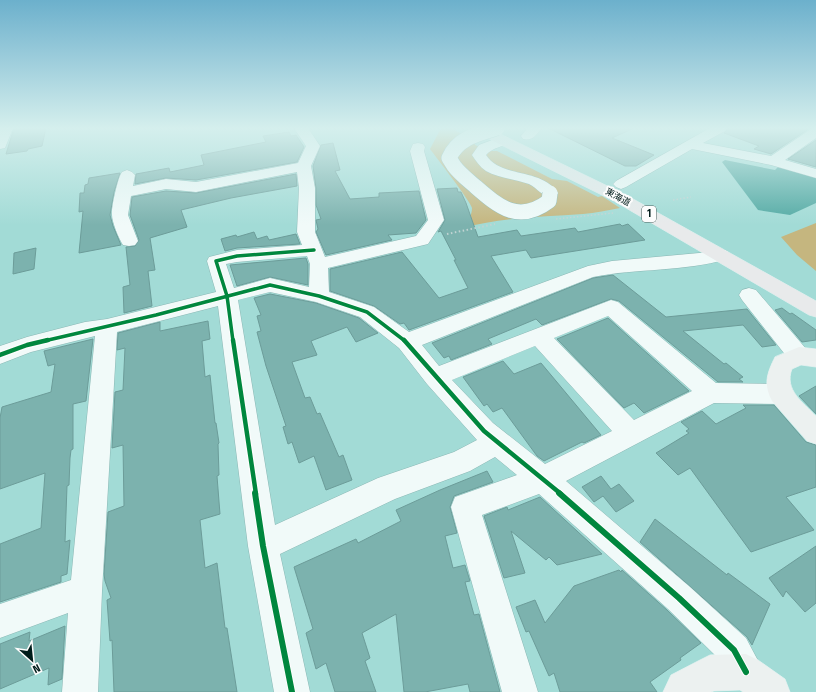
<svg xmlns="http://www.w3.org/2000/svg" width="816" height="692" font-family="'Fira Sans Condensed','Noto Sans JP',sans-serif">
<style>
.green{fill:#c5b67f}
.water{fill:#52a9a3}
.building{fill:#7cb2ae;stroke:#6c9c99}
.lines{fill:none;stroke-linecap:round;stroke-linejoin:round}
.minor-casing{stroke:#8ab7b4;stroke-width:1}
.major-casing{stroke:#d5efed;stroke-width:1}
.highway-casing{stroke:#d5efed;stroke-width:1}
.path-far1{stroke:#c1d4d3;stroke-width:1.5;stroke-dasharray:1.5 2;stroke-linecap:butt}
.path{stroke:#c1d4d3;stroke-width:2;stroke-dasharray:1.5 2.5;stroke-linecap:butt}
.minor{fill:#f1faf9;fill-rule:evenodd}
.major{fill:#ecf1f0;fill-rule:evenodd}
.highway{fill:#e8eaeb;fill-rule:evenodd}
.minor-bridge-casing{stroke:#8ab7b4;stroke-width:16;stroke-linecap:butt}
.minor-bridge{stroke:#f1faf9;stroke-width:15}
.cycleway-far2-casing{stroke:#fdfdfd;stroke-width:5.5}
.cycleway-far1-casing{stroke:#fdfdfd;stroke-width:7}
.cycleway-casing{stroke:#fdfdfd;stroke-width:8}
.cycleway-far2{stroke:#00873e;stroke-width:3.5}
.cycleway-far1{stroke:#00873e;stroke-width:4.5}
.cycleway{stroke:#00873e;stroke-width:6}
.labels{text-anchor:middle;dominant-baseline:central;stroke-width:4;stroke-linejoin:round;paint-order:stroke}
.far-street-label{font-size:9px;fill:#001c1a;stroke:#fdfdfd}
.shield{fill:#fdfdfd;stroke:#4c605e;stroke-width:1}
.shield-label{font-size:10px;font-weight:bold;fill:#001c1a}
</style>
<rect width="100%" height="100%" fill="#a2dbd6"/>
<path class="green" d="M447,128h4l24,13v4l15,6h7l55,28 15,2 31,16 4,-1 18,12c-12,2 -25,5 -37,6 -40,3 -81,3 -120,14 4,-6 9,-12 9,-20 -1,-6 -36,-51 -42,-59l10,-19z
M816,223v48l-19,-16 -16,-18z"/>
<path class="water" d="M725,160l50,10 4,-4 37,11v26l-26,12 -32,-5 -36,-48z"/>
<path class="building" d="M14,128h32l-4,18 -14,3 -1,2 -21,3z
M548,128h86l-22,10 42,17 -18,11h-11z
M728,128h82l-39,26 -17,-5 5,-3 -35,-13z
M289,132l2,4 5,-1 8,12 -7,15 -101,18 -30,-2 -31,6 1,-10 33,-6 1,4 34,-7 -3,-10 65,-13 -3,-6z
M816,140v27l-28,-8z
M333,143l7,27 -5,1 15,28 29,-2v-4l40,-2 7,29 -10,13 -28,2 4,5 -66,15 -10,-23 2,-3 -2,-9 5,-1 -5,-14v-17l-3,-22 8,-21z
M120,173l-6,19 -4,23 3,11 8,19 -42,8 4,-42 -4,1 1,-19h4l1,-8 3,-1 1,-6z
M296,174l1,12 -66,12 -50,12 6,17 -37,11 5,32 -7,1 4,35 -28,7 -1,-26 7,-2 -4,-38 9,-1 4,-6 -9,-25 2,-18 34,-6 30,2z
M457,188l1,4h3l5,11 12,34 39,-7 4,6 54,-8 3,4 42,-8 2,2 6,-2 17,16 -114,18 -5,-8 -35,6 22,36 -104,38 -5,-7 -4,1 -26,-18 -44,-15v-22l72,-17 37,46 29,-10 -14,-28h2l-15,-29 -3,1 7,-12 -8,-31z
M254,232l3,7 10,-3 2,4 27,-6 4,10 -63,4 -12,3 -4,-12 15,-4 1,2z
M36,248l-2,21 -21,5 1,-21z
M306,258l2,6v21l-38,-8 -33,9 -7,-21z
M613,275l53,42 81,-8 29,36 -14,2 -19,-22 -60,6 41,33 2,-1 17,14 -4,2 4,3h-25l-99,-81 -8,-2 -69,26 -6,-6 -48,20 4,5 -41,16 -2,-4 -5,2 -12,-15 161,-65z
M270,294l46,9 43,15 19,15 -22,9 -9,-15 -36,14 6,14 -25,7 13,36 5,-1 7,17 3,-1 19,44 4,-2 9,25 -26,10 -12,-34 -15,7 -7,-21 -4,2 -5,-17 3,-1 -20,-60 -9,-34 4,-1 -4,-15 4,-1 -7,-17z
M782,308l8,6 2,-1 24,17v10l-14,2 -27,-32z
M608,318l81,73 -45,22 -10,-10 -10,5 -67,-69z
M208,321l2,18 -8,2 3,36 5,-2 5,48h1l3,20 -1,1 1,31 -2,1 3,38 -20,6 5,48 12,-5 8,65h2l10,64h-123l-2,-52 -2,1 -3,-41 4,-2 -6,-17 -1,-7 4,-62 16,-6 -1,-61 -11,3 3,-56 8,-2 2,-42 -8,2 1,-17 42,-11v9z
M93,339l-7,62 -13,3v45l-2,1 -1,8 -1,27 -2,1 -2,56 5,-2 -3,34 -6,2v6l-61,20v-58l41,-16 4,-55 -45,16v-71l2,-11 49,-15 4,-28 -7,2 -4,-15z
M503,361l11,13 27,-11 60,72 -17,8 -2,-1 -38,19 -7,-5 -35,-48 -9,4 -6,-8 -3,2 -21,-29z
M816,386v28l-17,-18z
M743,405h31l32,37 10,3v42l-30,10 28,33 -63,22 -61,-84 -12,7 -22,-22 33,-20 -3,-2 3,-2 -8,-7 21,-11 14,13 30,-16z
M487,471l6,11 -39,14 -4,11 7,26 -12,3 8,32 12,-3 5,16 -5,1 9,33 5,-1 21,78h-30l-2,-8 -43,8h-21l-8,-78 -34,19 8,25 -5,3 11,31h-41l-9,-29 -10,6 -10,-36 7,-4 -19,-62 62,-28 2,4 43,-22 -5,-11 44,-20z
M601,476l10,13 8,-5 15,17 -18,11 -13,-16 -9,6 -12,-15z
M540,497l62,57 -45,11 -8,-8 -3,3 -35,-29 14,42 -21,5 -20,-62 23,-9 1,3z
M655,519l72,56 1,-2 42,31 -18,41 -5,-8 -107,-95z
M816,546v57l-11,9 -19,-21 -3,6 -14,-19z
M619,570l2,2 1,-2 45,40 34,33 -21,15 1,2 -31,22 7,10h-97l-6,-19 -5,3 -20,-45 -3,1 -10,-25 19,-7 10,23 29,-37z
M65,626l-3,53 -14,6 1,-17 -49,21v-45l30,-12 -1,9z"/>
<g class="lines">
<defs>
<path id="minor" d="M0,128h13l-8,20 -5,1z
M294,128h14l12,18 -9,20 4,22v44l10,25 91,-21 12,-16 -18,-69 3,-7 5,-1 5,1 2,3 -1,4 20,69 -16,24 -100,24 1,24 45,15 35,25 179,-66 24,-5 98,-9 11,-3 6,2 3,4 -3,4c-43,13 -90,9 -134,18l-171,68 17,21 172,-66 7,2 98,81 64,1 8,3 4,7 -4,7 -8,3 -66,-1 -148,78 124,106 56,51 18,34 -6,12 -12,6 -12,-6 -12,-22 -54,-53 -129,-115 -57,21 56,177h-36l-51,-185 4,-10 62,-22 -22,-18 -25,14 -75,28 -115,55 30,138h-36l-26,-146 -30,-240 -101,26 -15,259 -4,101h-36l6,-79 -68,25v-34l71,-24 24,-244 -64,16 -31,12v-18l27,-9 58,-15 22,-3 109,-27 -9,-31 2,-4 28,-7 65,-5 -5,-13 2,-44 -2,-16 -101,20 -30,-3 -35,7 -3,19 10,26 -3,4 -6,1 -6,-1c-4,-6 -11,-23 -11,-30 -1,-7 6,-38 10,-43l5,-2 5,2 3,3 -2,11 33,-7 30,3 102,-19 8,-17zM307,256l3,8 -1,23 -39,-9 -36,10 -8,-24 11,-2zM270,292l46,10 44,15 39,31 28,36 50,56 -23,12 -76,26 -103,47 -37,-225zM608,316l84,75 -58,29 -80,-82zM535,346l77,85 -67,33 -52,-41 -41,-43z
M528,128h14c-6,7 -9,13 -19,11l-2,-3z
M710,128h17l-2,3 -22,12 68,13 40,-27 5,-1v10l-31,22 31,9v9l-45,-13 -79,-16 -66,38 -5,2 -5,-2 -3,-3 3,-3z
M503,136l5,1 2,3c-6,8 -18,7 -24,15 16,24 54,12 72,38l-2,3c-13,3 -17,-7 -27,-12 -14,-5 -30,-6 -43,-13 -6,-4 -10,-10 -14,-16l7,-10z
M749,288l7,2 51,60 3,6 -3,6 -8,3 -8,-3 -49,-62 -3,-5 3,-5z"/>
<path id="major" d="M799,347l17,2v18l-15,-2 -9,4c-8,21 11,33 24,47v28l-9,-3 -35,-40c-9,-17 -5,-28 3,-44z
M746,654l12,6 27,19 5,13h-47l-3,-2 -26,1 -3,1h-48l8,-17 27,-14 12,-6z"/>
<path id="highway" d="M471,128h17l138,67 190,106v16l-7,-2 -195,-114 -141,-70z"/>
</defs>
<use href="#minor" class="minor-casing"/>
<use href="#major" class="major-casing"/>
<use href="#highway" class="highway-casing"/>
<path class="path-far1" d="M673,200l18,-3
M556,219l57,-6"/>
<path class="path" d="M447,234l48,-10"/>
<use href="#minor" class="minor"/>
<use href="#major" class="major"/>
<use href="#highway" class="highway"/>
<defs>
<path id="minor-bridge" d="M497,128c-20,6 -39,10 -48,30l5,8c6,8 14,14 22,21 23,20 43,37 73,14l1,-8"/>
</defs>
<use href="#minor-bridge" class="minor-bridge-casing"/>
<use href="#minor-bridge" class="minor-bridge"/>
<defs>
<path id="cycleway-far2" d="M44,341l112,-26 114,-30 49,11 48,16 38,29
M233,341l-6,-45 -11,-35 21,-5 77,-6"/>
<path id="cycleway-far1" d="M233,340l23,154
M404,340l80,91 77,63
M0,355l27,-10 21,-5"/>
<path id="cycleway" d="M255,493l8,53 29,146
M559,493l120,105 55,52 12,22"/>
</defs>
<use href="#cycleway-far2" class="cycleway-far2-casing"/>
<use href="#cycleway-far1" class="cycleway-far1-casing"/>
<use href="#cycleway" class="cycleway-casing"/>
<use href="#cycleway-far2" class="cycleway-far2"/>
<use href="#cycleway-far1" class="cycleway-far1"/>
<use href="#cycleway" class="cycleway"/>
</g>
<linearGradient id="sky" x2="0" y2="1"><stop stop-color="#6cb0cc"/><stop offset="0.57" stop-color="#d5efed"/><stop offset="1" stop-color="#d5efed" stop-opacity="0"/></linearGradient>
<rect width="816" height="225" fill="url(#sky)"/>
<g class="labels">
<g class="far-street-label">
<text transform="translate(618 197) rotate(28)">東海道</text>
</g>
<rect class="shield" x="642" y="206" width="14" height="16" rx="3"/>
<g class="shield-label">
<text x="649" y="214">1</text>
</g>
</g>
<g transform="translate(32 660) rotate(153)" stroke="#fdfdfd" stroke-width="3" paint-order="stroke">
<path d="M0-3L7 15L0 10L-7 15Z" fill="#001c1a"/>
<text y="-6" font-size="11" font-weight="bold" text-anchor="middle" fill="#001c1a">N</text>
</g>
</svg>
